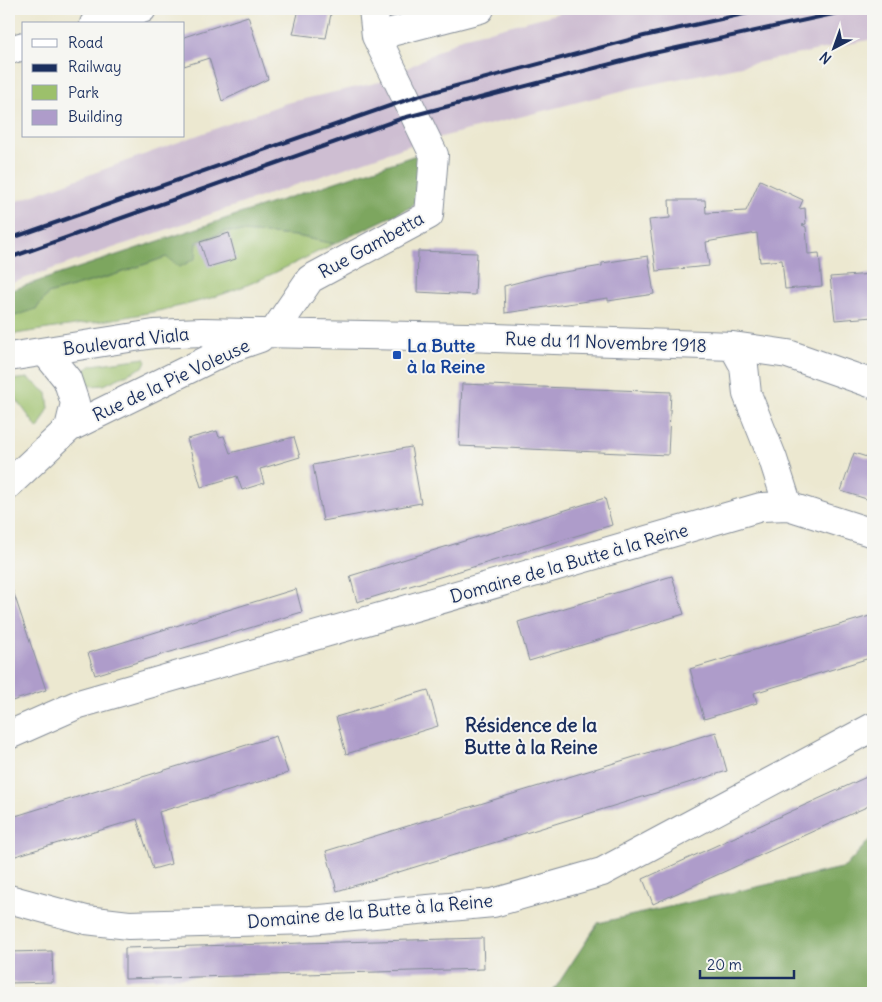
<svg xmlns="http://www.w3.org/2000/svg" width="882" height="1002" font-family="Delius,sans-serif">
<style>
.industrial{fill:#cebed2}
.green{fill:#9cc06b;stroke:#5c7864}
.forest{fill:#7da65f;stroke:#4c6a5e}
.building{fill:#ae9cca}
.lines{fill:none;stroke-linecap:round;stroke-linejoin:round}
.minor-casing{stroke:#848c97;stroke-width:30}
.minor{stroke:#fff;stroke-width:28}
.rail{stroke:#1b2f5e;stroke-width:4}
.transit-dot{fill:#1a4fb4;stroke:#f6f6f2;stroke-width:2}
.labels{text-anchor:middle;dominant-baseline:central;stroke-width:4;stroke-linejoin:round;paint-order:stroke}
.street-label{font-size:18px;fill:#1b2f5e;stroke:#f6f6f2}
.transit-label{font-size:18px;font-weight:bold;fill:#164399;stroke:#f6f6f2;text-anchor:start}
.neighbourhood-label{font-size:19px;font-weight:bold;fill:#1b2f5e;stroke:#f6f6f2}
</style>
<rect width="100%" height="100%" fill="#f6f6f2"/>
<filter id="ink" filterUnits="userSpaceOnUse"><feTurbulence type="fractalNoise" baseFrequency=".02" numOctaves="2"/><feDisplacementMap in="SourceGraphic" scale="10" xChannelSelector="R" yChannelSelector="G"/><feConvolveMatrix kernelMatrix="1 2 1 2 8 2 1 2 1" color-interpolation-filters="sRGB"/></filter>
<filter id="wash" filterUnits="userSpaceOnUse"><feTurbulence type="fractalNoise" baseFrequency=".0096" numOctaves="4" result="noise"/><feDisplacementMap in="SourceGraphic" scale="20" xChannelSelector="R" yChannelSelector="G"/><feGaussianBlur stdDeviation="1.12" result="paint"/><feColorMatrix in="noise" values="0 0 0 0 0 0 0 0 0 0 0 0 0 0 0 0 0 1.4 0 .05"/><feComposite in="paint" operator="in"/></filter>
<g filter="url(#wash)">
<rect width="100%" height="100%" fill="#ece8d0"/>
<path class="industrial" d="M575,9h298v30l-240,49 -219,56 -405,140v-80l277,-101 98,-22 78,-43z"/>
<path class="green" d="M227,231l70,5 37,8c-40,19 -80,41 -123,54 -65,19 -135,26 -202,37v-17l27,-9 12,-15 66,-19 52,-18z
M145,358l1,3 -3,6 -39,18 -15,1 -4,-8v-8l7,-5z
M28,378l19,15 2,15 -11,21 -29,-40v-9z"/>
<path class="forest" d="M425,152l-5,44 -9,11 -77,37 -37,-8 -70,-5 -30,11 -1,16 -16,9 -14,-10 -52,18 -66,19 -12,15 -27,9v-27z
M873,836v157h-321l46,-70 247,-56z"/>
<g id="blocks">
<path class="building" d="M299,9h33l-6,29 -33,-4z
M248,16l20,63 -46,22 -13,-43 -25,8v-29z
M760,180l43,20 -4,9 6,-1 1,16 -4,1 4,2 2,27 11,-1 3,33 -37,3 -3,-29 -22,2 -3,-29 -51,9 3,24 -53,5 -7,-51 21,-2 -1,-18h36l1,13 40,-2z
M229,233l7,26 -28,8 -8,-25z
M418,251l59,2 -2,42 -58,-3z
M648,256l6,38 -46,7v-3l-103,15 -1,-27 42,-11 56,-9v-3z
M873,274v43l-38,3 -5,-43z
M462,384l209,8 -3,63 -209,-9z
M217,431l2,6 5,-1 6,17 64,-16 6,20 -40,12 4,14 -22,7 -5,-14 -36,11 -14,-48z
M411,447l10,56 -98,18 -10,-56z
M854,453l19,6v42l-32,-10z
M605,498l7,27 -255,77 -7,-26z
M672,576l12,38 -155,47 -11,-39z
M296,589l6,23 -207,63 -7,-22z
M9,591h4l33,99 -37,12z
M873,615v42l-119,36 3,10 -53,16 -14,-50z
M428,690l10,36 -92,28 -10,-37z
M716,732l11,39 -390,120 -11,-40z
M276,736l12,37 -129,39 12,52 -18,5 -16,-50 -128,39v-40z
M873,774v30l-220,100 -10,-25z
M483,938l1,31 -359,10v-31z
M52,951l1,31 -44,1v-31z"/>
</g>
</g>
<g filter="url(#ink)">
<use href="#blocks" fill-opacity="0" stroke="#848c97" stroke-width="1"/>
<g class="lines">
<defs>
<path id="minor" d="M94,24l48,-15
M376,36l104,-27
M9,50l15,-4
M273,333l37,-54 119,-64 5,-60 -58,-119 -3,-27
M733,346l11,20 3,28 26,65 15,47 85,27
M45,352l22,27 8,24 -6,25
M9,357l145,-23 48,-2 265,5 266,9 55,8 85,30
M9,484l60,-56 165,-81 26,-9
M9,735l70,-31 682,-197 27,-1
M9,899l77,21 43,5 181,-5 183,-17 109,-31 271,-145"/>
</defs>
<use href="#minor" class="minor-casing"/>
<use href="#minor" class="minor"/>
<path class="rail" d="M9,239l409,-143 226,-60 122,-27
M9,258l394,-140 246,-64 207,-45"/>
</g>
</g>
<rect class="transit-dot" x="392" y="350" width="10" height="10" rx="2.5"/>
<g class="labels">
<g class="street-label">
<text transform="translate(371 245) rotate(-29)">Rue Gambetta</text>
<text transform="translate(126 341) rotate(-7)">Boulevard Viala</text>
<text transform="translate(606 342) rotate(2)">Rue du 11 Novembre 1918</text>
<text transform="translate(171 380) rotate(-25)">Rue de la Pie Voleuse</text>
<text transform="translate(569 563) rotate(-16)">Domaine de la Butte à la Reine</text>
<text transform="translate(370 911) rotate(-5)">Domaine de la Butte à la Reine</text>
</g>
<g class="transit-label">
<text x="407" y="345">La Butte<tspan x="407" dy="21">à la Reine</tspan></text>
</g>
<g class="neighbourhood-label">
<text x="531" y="725">Résidence de la<tspan x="531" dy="22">Butte à la Reine</tspan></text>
</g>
</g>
<rect width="882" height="1002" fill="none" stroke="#f6f6f2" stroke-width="30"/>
<rect x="22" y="22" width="162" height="115" fill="#f6f6f2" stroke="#9ea6b7"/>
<rect x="32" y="39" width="25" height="8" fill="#ffffff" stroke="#9ea6b7"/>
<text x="68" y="48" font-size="15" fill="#1b2f5e">Road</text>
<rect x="32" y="64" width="25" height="8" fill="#1b2f5e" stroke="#9ea6b7"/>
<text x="68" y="72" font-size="15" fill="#1b2f5e">Railway</text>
<rect x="32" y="85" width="25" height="15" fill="#9cc06b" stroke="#9ea6b7"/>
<text x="68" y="98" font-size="15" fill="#1b2f5e">Park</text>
<rect x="32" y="110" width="25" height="15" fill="#ae9cca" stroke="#9ea6b7"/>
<text x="68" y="122" font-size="15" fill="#1b2f5e">Building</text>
<g transform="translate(834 48) rotate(221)" stroke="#f6f6f2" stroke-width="4" paint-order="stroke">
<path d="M0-4L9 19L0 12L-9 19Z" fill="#1b2f5e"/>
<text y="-8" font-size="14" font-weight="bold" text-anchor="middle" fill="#1b2f5e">N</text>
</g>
<path d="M700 970v8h94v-8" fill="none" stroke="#1b2f5e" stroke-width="2.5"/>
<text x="707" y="970" font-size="15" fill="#1b2f5e" stroke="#f6f6f2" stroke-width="4" paint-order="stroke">20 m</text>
</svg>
